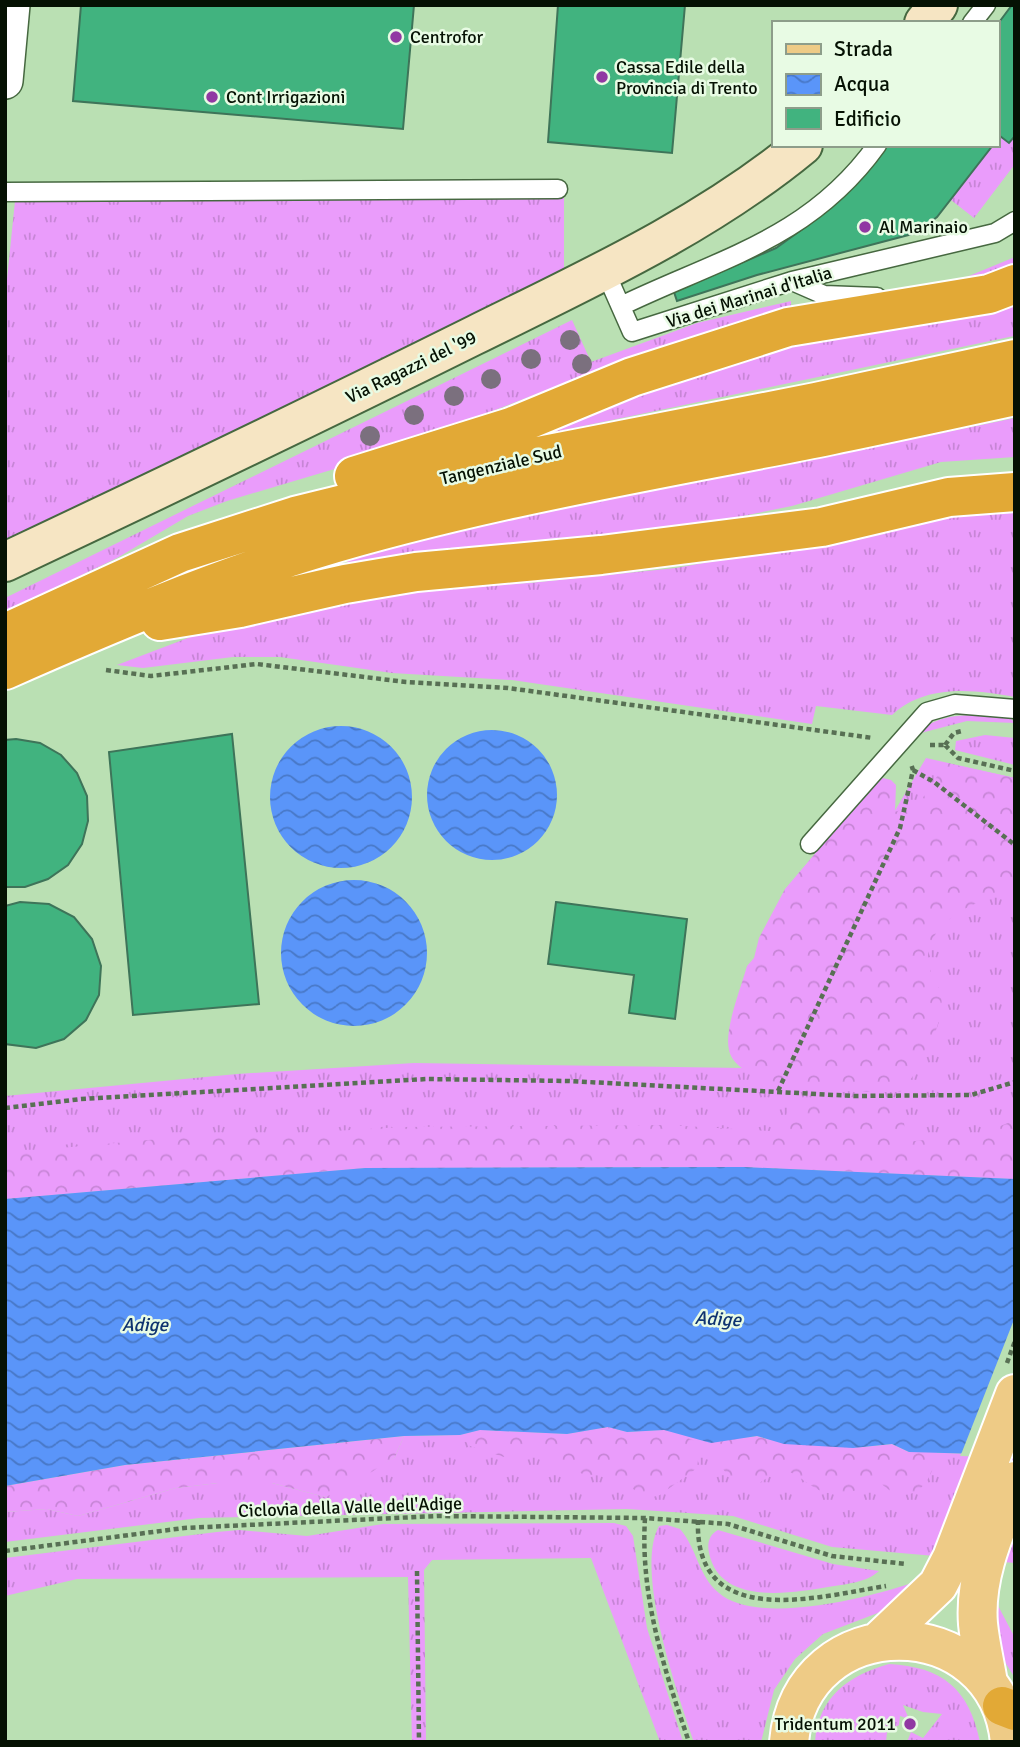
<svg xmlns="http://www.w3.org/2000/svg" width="1020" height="1747" font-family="Signika,sans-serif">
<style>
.grass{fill:url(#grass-tufts)}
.forest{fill:url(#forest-crowns)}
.water{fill:url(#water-waves)}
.pier{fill:#bae0b3}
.building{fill:#41b37f;stroke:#3e7459;stroke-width:2}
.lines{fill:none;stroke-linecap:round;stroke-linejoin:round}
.lane-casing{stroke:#466840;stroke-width:21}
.street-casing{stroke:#466840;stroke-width:38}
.secondary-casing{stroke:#466840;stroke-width:42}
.primary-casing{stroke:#fff;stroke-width:42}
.highway-casing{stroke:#fff;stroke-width:42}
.path{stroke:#587054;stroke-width:4.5;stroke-dasharray:5 3.5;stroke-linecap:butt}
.lane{stroke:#fff;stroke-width:18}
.street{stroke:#fff;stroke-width:35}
.secondary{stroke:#f6e5c3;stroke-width:38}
.primary{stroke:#eecb86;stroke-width:38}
.highway{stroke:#e2a936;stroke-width:38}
.tree{fill:#7b707e}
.poi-dot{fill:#9138a3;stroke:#e8fbe4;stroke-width:2.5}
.labels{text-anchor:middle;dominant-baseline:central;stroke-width:5;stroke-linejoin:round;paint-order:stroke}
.poi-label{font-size:18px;fill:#051103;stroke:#e8fbe4;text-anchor:start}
.street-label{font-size:18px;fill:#051103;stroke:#e8fbe4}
.water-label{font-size:19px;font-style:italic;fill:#0e3370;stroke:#e8fbe4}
</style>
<defs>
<pattern id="grass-tufts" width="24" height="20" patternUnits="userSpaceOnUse" patternTransform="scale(1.75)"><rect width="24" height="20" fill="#ea9cfb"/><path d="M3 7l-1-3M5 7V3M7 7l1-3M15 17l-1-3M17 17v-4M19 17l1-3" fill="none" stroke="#c785d6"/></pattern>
<pattern id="forest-crowns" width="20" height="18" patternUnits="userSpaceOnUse" patternTransform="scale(1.75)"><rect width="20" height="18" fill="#ea9cfb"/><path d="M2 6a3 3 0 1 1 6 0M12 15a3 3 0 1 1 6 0" fill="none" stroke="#c785d6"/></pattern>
<pattern id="water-waves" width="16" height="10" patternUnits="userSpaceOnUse" patternTransform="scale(1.75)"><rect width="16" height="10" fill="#5a95f9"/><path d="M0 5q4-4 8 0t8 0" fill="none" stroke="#4878c7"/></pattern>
</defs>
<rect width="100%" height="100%" fill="#bae0b3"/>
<path class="grass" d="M1000,136l9,7 6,-7v28l-41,54 -23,-18 42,-55h4z
M564,196v76l-548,268h-11v-241l10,-98z
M1015,257v11l-37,12 -14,-2z
M791,301v9l-164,49 -259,100 -141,42 -39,15 -71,42 -112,54v-14l567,-278 19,42 106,-39z
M1015,301l-1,35 -521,109 294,-105z
M1015,418v39l-74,5 -149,44 -89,18 -45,7 -232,21 -77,14 -2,-6 10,-5 224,-53 219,-40z
M1015,507v190c-42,-8 -90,-13 -123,18l-76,-9 -4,18 -300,-44 -120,-7 -112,-16h-47l-90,11 -26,-3 84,-32 215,-44 113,-6 147,-15 133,-24 93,-23z
M988,715l22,3 5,5 -48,-2 -50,13c20,-20 45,-19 71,-19z
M985,735l30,3v27l-60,-15 1,-9z
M926,758l89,20v401l-271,-12 -379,1 -360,31v-103l232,-22 177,-11 329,5z
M608,1427l19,5 37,-2 245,22 106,3v108l-183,-16 -99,-31 -106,-7 -428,9 -194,24v-30l42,-3 31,7 98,-28 42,-5h54l53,14 70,-40 9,-21 56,-1 20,-5 87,4z
M614,1523l12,3 7,10 14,92 36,114h-23l-69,-184 -159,2 -8,10 2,172h-14l-4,-165 -331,2 -72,17v-38l212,-26 22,-2 68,6 76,-12z
M667,1525l13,4c17,19 18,47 39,64 39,35 165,2 209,-16l-32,29 -73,28 -28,25 -21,31 -13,52h-67c-16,-48 -60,-171 -35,-216z
M718,1530l115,34 46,7c-13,12 -34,13 -51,16 -37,6 -108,19 -119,-34 -2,-10 0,-18 9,-23z
M994,1598l21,40v40l-19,-30z
M889,1664c53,3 80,24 91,78h-73l4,-10 12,6 19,-24 -19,-2 -20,-7 6,14 -9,-3 -1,9 -12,7 -1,10h-71c3,-45 34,-67 74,-78z"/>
<path class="forest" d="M946,763l69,15v112c-33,9 -86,27 -87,69 0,14 11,23 13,36 5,26 -22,79 -41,97 -34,0 -162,2 -171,-42 -5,-21 12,-62 18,-84l7,-8 5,-20 26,-49 90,-106 8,-5 8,2 5,5 -1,27 25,-10z
M816,1105l72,1 16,16 2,20 75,-8 34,-14v59l-271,-12 -379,1 -360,31v-46l210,-19 50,1 137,-8 265,-2 120,7 -3,-9 4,-14z
M608,1427l19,5 37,-2 29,10 6,12 -2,16 -37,27 -14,4c-17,-15 -38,-26 -62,-24 -40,-24 -30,-40 -80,-18l-34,-11 -10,-11 20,-5 87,4z
M404,1436l-9,21 -50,32 -20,8 -53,-14h-54l-42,5 -98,28 -31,-7 -42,3v-26l120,-21z
M757,1436l27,8 69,4 39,-4 17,8h28c-3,20 -15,50 -42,41 -6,-2 -13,-9 -19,-13 -14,10 -33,17 -52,12 -14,-4 -25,-19 -43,-23l-25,16c-31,-5 -34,-14 -45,-42z"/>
<path class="water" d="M270 797a71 71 0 1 1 142 0a71 71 0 1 1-142 0Z
M427 795a65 65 0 1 1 130 0a65 65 0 1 1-130 0Z
M281 953a73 73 0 1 1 146 0a73 73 0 1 1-146 0Z
M744,1167l271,12v276l-106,-3 -17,-8 -39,4 -69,-4 -27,-8 -46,7 -47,-13 -37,2 -19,-5 -41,7 -87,-4 -20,5 -56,1 -279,29 -120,21v-287l360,-31z"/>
<path class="pier" d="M1015,1317v141l-55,-2 2,-4z"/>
<path class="building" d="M81,5h333l-11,124 -330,-28z
M558,5h127l-13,148 -124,-11z
M1012,5h3v131l-6,7 -9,-7 -3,3v-114z
M886,145h107l-56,72 -21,16 -159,42 -80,26 -3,-9 102,-44 39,-28 41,-37z
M232,734l27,270 -126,11 -24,-263z
M16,739l24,4 21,12 16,18 10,23 1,25 -6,23 -14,21 -20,14 -23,8h-20v-147z
M20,902l29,2 25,13 18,22 9,27 -2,29 -13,25 -22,19 -28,9 -31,-4v-138z
M556,902l131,17 -12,100 -46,-6 5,-38 -86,-11z"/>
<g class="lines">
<defs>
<path id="lane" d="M972,23l14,-18
M5,192l553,-3
M605,271l27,61 160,-51 203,-48 20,-12
M792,281l32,14 53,2
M621,306c97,-47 189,-67 256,-161
M810,844l117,-132 28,-8 60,5"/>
<path id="street" d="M5,81l7,-76"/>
<path id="secondary" d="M924,23l14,-18
M5,562c157,-74 313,-149 468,-226 113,-56 232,-110 330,-191"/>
<path id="primary" d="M879,1641l59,-56 14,-27 63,-164
M988,1683c-3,-19 -8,-39 -10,-59 -4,-51 19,-97 37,-143
M789,1742c12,-135 208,-135 221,0"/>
<path id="highway" d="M354,476l157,-49 121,-50 156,-50 201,-33 26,-10
M160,621l80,-13 105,-24 71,-12 185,-17 221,-28 127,-30 66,-5
M5,633l175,-80 115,-37 244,-60 277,-54 199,-43
M5,670c102,-45 205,-89 311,-121 166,-50 337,-78 507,-112 64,-13 128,-27 192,-41
M1002,1706l13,5"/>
</defs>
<use href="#lane" class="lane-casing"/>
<use href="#street" class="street-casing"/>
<use href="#secondary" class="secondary-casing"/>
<use href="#primary" class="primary-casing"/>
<use href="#highway" class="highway-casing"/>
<path class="path" d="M106,670l45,6 106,-12 149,18 102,6 365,50
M930,745h15
M945,745l13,13 57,13
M945,745l9,-12 8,-2
M913,770l21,12 81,63
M778,1091l122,-263 13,-58 -2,-6
M5,1108l76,-9 346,-20 142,2 285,15 117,-1 44,-13
M1007,1363l8,-22
M645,1518c-5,78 19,151 44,224
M698,1520c-4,112 119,77 188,66
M5,1551l179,-23 253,-12 208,2 83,6 104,32 74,8
M417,1571l2,171"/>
<use href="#lane" class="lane"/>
<use href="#street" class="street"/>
<use href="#secondary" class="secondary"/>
<use href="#primary" class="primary"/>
<use href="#highway" class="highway"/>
</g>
<g class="tree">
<circle cx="570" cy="340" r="10"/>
<circle cx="531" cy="359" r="10"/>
<circle cx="582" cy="364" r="10"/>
<circle cx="491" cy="379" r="10"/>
<circle cx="454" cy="396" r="10"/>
<circle cx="414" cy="415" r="10"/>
<circle cx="370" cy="436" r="10"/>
</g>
<g class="poi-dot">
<circle cx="396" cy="37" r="7"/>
<circle cx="602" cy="77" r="7"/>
<circle cx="212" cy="97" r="7"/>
<circle cx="865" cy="227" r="7"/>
<circle cx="910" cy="1724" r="7"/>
</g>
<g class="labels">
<g class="poi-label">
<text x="410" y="37">Centrofor</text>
<text x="616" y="67">Cassa Edile della<tspan x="616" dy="21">Provincia di Trento</tspan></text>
<text x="226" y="97">Cont Irrigazioni</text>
<text x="879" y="227">Al Marinaio</text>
<text x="896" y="1724" text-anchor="end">Tridentum 2011</text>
</g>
<g class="street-label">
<text transform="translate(749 297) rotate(-17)">Via dei Marinai d'Italia</text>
<text transform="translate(411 367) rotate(-26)">Via Ragazzi del '99</text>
<text transform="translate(501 465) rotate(-13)">Tangenziale Sud</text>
<text transform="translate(350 1507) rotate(-2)">Ciclovia della Valle dell'Adige</text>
</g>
<g class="water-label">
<text transform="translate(718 1319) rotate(3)">Adige</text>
<text x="145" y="1325">Adige</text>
</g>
</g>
<rect width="1020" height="1747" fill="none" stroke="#051103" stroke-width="14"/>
<rect x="772" y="21" width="228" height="126" fill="#e8fbe4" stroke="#8d9d8a" stroke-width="2"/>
<rect x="786" y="44" width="35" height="10" fill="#eecb86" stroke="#8d9d8a" stroke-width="2"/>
<text x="834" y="56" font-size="21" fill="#051103">Strada</text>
<rect x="786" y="74" width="35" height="21" fill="url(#water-waves)" stroke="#8d9d8a" stroke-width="2"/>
<text x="834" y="91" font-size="21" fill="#051103">Acqua</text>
<rect x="786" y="108" width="35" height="21" fill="#41b37f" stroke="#8d9d8a" stroke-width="2"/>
<text x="834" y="126" font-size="21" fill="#051103">Edificio</text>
</svg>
